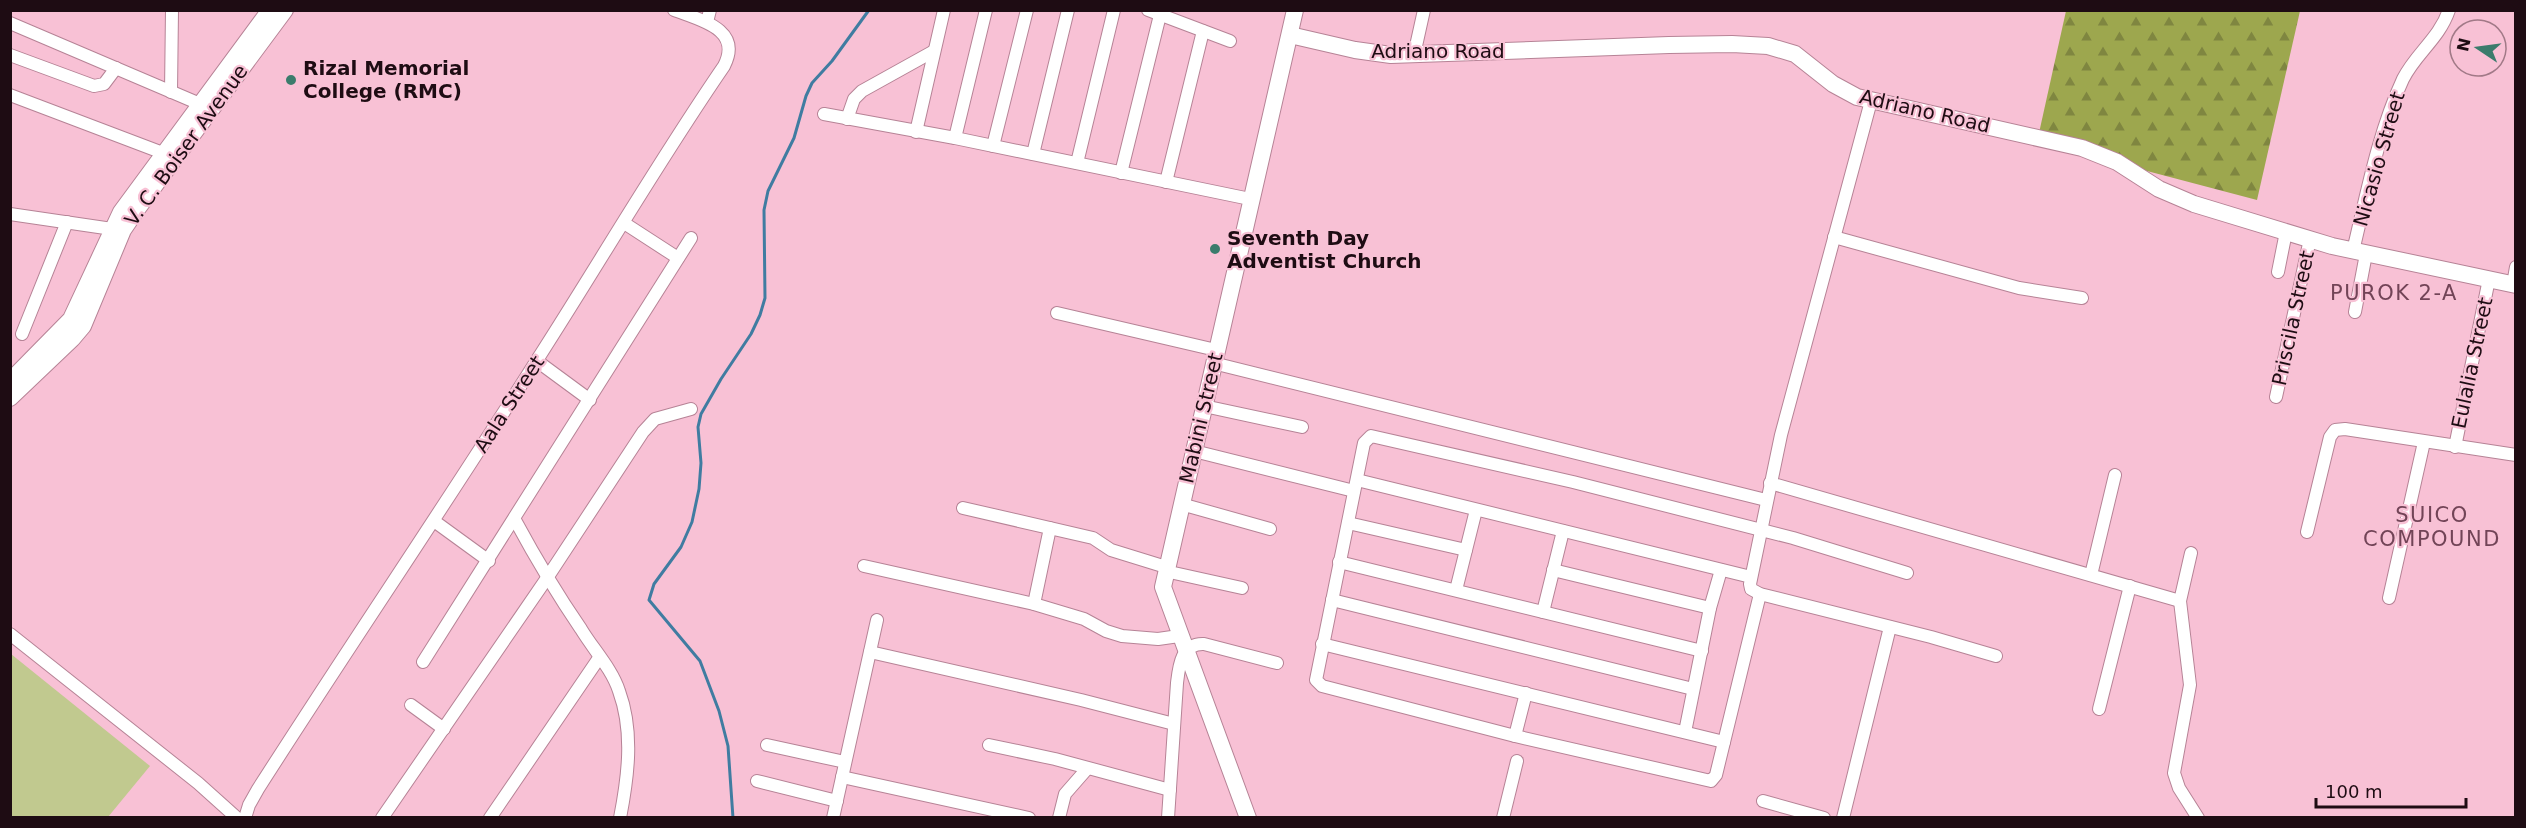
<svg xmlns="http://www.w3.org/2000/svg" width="2526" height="828" font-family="'DejaVu Sans',sans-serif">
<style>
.grass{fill:#c1c98f}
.forest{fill:url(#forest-firs)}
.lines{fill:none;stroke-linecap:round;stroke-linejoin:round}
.stream{stroke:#407ca1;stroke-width:3}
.street-casing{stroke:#b68396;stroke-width:14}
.secondary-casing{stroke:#b68396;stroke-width:18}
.street{stroke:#fff;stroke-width:12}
.secondary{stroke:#fff;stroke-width:16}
.poi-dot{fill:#3b7c6c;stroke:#f8c1d5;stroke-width:2}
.labels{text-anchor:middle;stroke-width:4.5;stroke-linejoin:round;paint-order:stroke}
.street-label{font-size:20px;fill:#1e0c13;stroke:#f8c1d5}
.poi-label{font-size:20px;font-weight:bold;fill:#1e0c13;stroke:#f8c1d5;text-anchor:start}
.neighbourhood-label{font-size:21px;letter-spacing:1.5px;fill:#724457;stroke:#f8c1d5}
</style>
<defs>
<pattern id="forest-firs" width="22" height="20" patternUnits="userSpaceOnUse" patternTransform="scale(1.5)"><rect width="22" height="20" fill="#9da74e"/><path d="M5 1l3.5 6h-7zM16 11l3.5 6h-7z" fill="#7f8640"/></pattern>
</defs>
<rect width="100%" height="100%" fill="#f8c1d5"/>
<!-- grass -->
<path class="grass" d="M11 654 150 766 108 817H11Z"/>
<!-- forest -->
<path class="forest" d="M2066 11H2300L2257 200 2037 142Z"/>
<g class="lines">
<!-- stream -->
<path class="stream" d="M733 818 728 746 719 711 700 661 649 600 654 584 681 547 692 522 699 489 701 463 698 427 701 414 721 379 751 334 760 315 765 298 764 210 768 191 794 138 806 96 812 83 832 61 869 10"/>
<!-- street casing -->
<g class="street-casing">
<g id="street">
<path d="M1148 10 1230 41"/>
<path d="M707 22 710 10"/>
<path d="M10 23 200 104 206 110"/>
<path d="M10 55 94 86 104 84 116 68"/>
<path d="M1414 55 1424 10"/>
<path d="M171 92 172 10"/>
<path d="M10 95 163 153"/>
<path d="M1871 101 1781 435 1750 584 1751 589 1760 594 1931 637 1996 656"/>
<path d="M824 114 955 138 1250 199"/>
<path d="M847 119 854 99 862 91 934 51"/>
<path d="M916 132 944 10"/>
<path d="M955 138 986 10"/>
<path d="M993 146 1027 10"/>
<path d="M1033 154 1068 10"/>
<path d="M1077 163 1114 10"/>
<path d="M1121 173 1160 15"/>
<path d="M1166 182 1203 31"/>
<path d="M10 214 119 230"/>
<path d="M624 223 678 258"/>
<path d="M1834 237 2019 288 2082 298"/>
<path d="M2353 251C2367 193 2378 133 2403 79 2416 53 2439 39 2449 10"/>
<path d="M2278 272 2286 232"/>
<path d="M2513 284 2516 267"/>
<path d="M2355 312 2366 254"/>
<path d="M1057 313 1216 350"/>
<path d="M22 334 67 222"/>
<path d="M537 361 590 400"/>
<path d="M1213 363 1766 500"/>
<path d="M2276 397 2310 239"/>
<path d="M1204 406 1302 427"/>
<path d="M2455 447 2489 279"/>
<path d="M1194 451 1354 491"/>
<path d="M1357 480 1751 577"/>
<path d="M1770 483 2180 601"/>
<path d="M1181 504 1270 529"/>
<path d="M963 508 1093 538 1111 550 1166 567"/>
<path d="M515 520C535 557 557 594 581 629 593 649 612 669 619 691 634 732 628 777 620 818"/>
<path d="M434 521 489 561"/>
<path d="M1348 523 1466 550"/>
<path d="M2307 532 2330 437 2335 430 2345 429 2516 455"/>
<path d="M2191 553 2180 601 2190 685 2174 773 2179 788 2198 818"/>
<path d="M1339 562 1702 651"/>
<path d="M864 566 1034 604 1084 619 1106 631 1122 636 1158 639 1179 636"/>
<path d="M1553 570 1710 608"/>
<path d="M1165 571 1242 588"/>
<path d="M2091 575 2115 475"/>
<path d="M1456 590 1476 510"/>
<path d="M1760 594 1716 775 1711 781 1515 736 1322 686 1316 680 1364 443 1371 436 1573 482 1793 538 1907 573"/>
<path d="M2389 598 2424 442"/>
<path d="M1332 600 1693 689"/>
<path d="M1034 604 1050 528"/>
<path d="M1543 612 1563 531"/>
<path d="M10 634 198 783 237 818"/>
<path d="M1322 644 1724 742"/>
<path d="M870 652 1081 700 1174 724"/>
<path d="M423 662 691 238"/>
<path d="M411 705 444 729"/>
<path d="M2099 709 2130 586"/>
<path d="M1685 732 1710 608 1721 570"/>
<path d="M1515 736 1526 693"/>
<path d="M767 745 845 762"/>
<path d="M989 745 1055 759 1170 790"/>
<path d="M842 777 1029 818"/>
<path d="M757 781 837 801"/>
<path d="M1763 801 1824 818"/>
<path d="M245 818 249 805 258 789C350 645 446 504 537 360 600 262 658 162 724 66 743 29 700 20 674 10"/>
<path d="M382 818 547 578 643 432 655 419 691 409"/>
<path d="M490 818 599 658"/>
<path d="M833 818 877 620"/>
<path d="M1059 818 1065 794 1086 770"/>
<path d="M1168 818 1177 683C1179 666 1181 643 1204 644L1277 663"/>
<path d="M1503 818 1517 761"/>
<path d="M1843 818 1890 627"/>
</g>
</g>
<!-- secondary casing -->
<g class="secondary-casing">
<g id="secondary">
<path d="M1290 35 1355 50 1391 55 1669 45 1732 44 1768 46 1795 54 1833 84 1857 97 2082 148 2117 162 2159 189 2194 204 2332 246 2516 285"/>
<path d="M10 381 71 319 121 212 270 10"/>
<path d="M10 398 72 339 83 326 123 230 138 208 285 10"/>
<path d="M1248 818 1163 587 1295 10"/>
</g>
</g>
<!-- street -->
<use href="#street" class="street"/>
<!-- secondary -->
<use href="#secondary" class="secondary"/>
</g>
<!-- markers -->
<g class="poi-dot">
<circle cx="291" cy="80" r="6"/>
<circle cx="1215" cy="249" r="6"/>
</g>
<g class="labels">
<!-- street labels -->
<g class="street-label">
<text x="1438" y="58">Adriano Road</text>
<text transform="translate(1925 111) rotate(13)" y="7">Adriano Road</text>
<text transform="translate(186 145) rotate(-54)" y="7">V. C. Boiser Avenue</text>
<text transform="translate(2379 159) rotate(-74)" y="7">Nicasio Street</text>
<text transform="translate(2293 318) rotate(-78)" y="7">Priscila Street</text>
<text transform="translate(2472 363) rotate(-78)" y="7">Eulalia Street</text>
<text transform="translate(509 404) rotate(-57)" y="7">Aala Street</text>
<text transform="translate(1201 418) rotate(-77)" y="7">Mabini Street</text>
</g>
<!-- poi labels -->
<g class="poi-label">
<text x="303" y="75">Rizal Memorial<tspan x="303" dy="23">College (RMC)</tspan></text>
<text x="1227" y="245">Seventh Day<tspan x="1227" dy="23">Adventist Church</tspan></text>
</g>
<!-- neighbourhood labels -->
<g class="neighbourhood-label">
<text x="2394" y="300">PUROK 2-A</text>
<text x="2432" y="522">SUICO<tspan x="2432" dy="24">COMPOUND</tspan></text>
</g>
</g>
<!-- border -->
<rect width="2526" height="828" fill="none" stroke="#1e0c13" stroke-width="24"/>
<!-- north arrow -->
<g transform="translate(2478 48) rotate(283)"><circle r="28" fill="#f8c1d5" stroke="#a17987" stroke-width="1.5"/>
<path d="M0-4.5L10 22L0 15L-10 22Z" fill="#3b7c6c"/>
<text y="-9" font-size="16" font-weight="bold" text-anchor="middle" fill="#1e0c13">N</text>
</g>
<!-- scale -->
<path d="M2316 798v9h150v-9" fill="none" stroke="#1e0c13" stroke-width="3"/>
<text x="2325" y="798" font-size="18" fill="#1e0c13" stroke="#f8c1d5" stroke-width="4.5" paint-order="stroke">100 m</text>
</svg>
